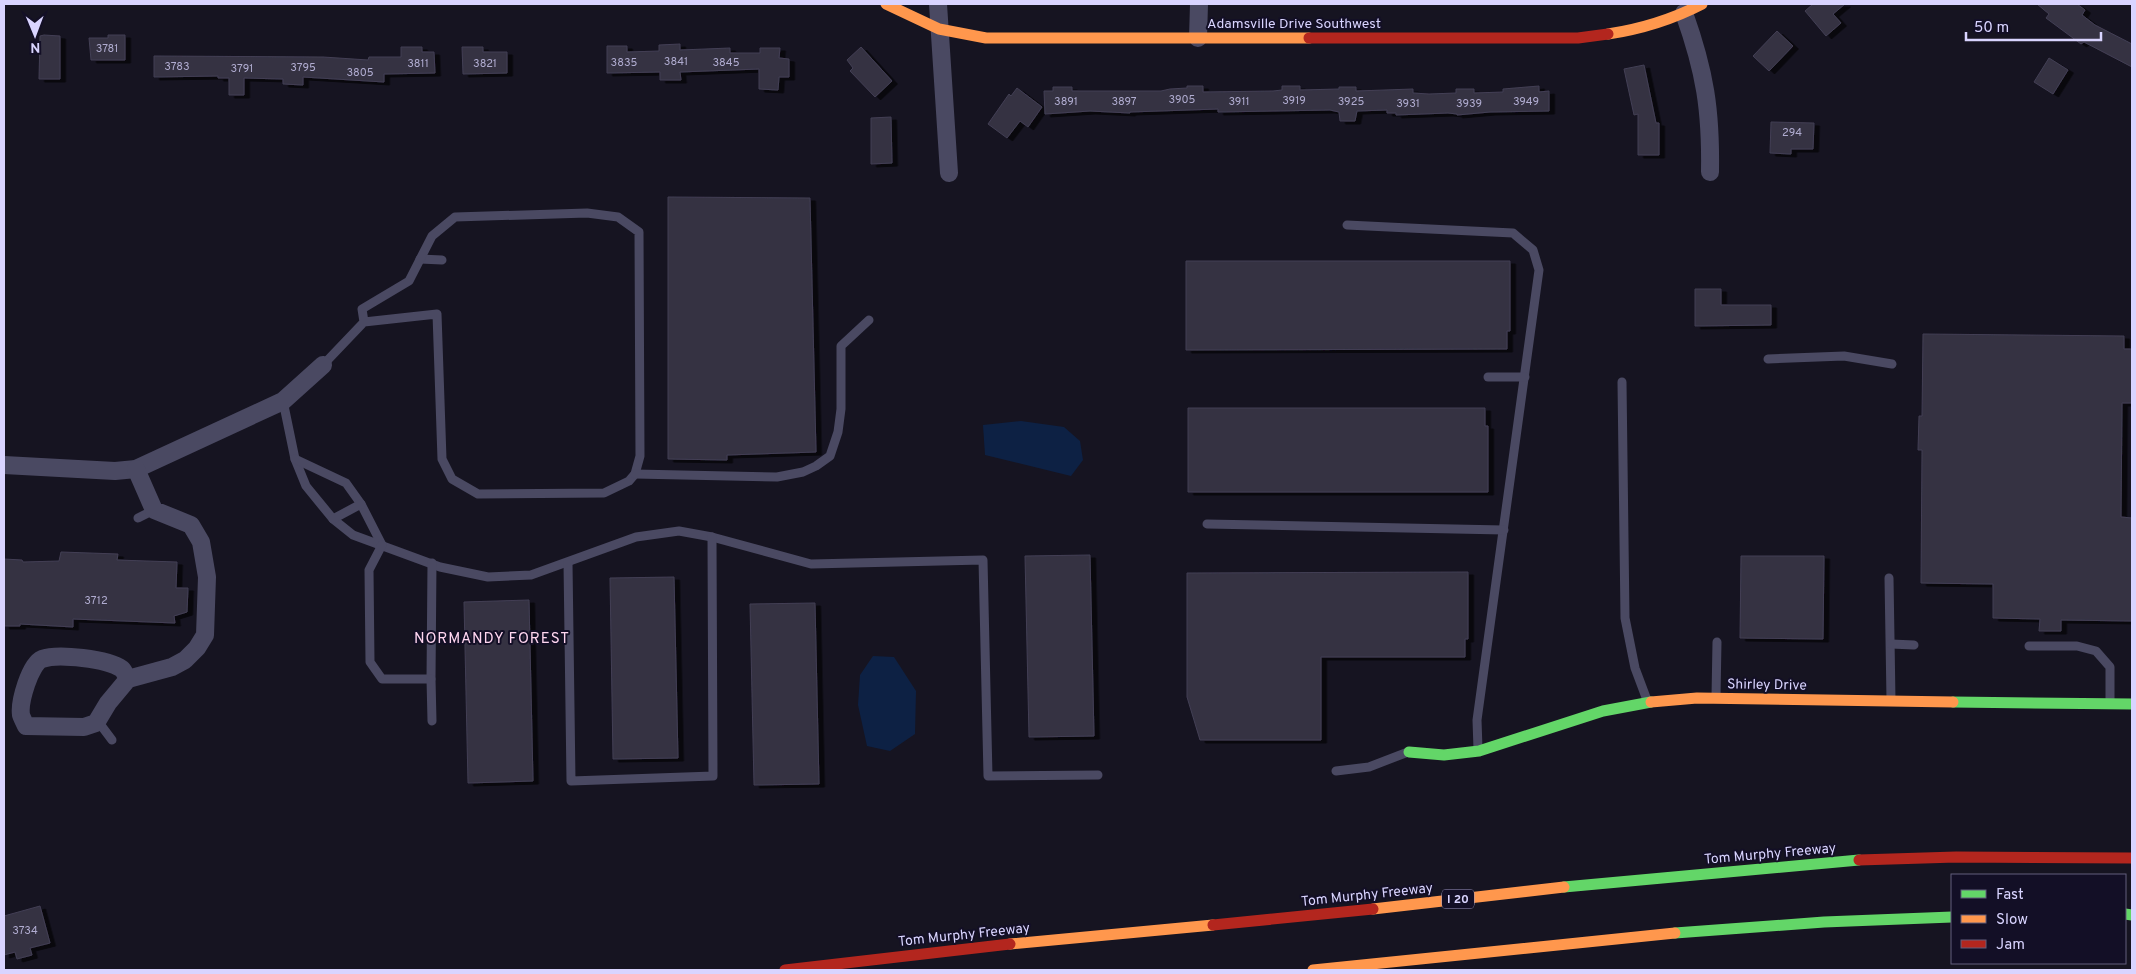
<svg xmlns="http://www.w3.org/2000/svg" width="2136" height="974" font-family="Overpass,sans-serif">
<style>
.water{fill:#0d2144}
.building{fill:#343243;stroke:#433f54;filter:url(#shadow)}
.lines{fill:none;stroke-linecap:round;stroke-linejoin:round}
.lane{stroke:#4a4962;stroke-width:9}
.street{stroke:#4a4962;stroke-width:18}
.fast{stroke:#63d668;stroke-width:11}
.slow{stroke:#ff974d;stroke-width:11}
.jam{stroke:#b3261e;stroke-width:11}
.labels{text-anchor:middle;stroke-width:4;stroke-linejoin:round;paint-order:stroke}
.number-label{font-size:11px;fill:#b0acd0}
.shield{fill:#130f26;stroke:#9e99be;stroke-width:1}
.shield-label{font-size:12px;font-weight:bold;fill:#d9d4ff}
.street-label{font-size:14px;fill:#d9d4ff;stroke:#130f26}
.neighbourhood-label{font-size:15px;letter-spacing:1px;fill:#ffd6f0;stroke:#130f26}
</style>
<defs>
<filter id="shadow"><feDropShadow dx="5.5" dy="3" stdDeviation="0" flood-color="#0009"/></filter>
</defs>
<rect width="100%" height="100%" fill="#161421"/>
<!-- water -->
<g class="water">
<path d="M1021 421 1064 427 1080 441 1083 460 1071 476 985 455 983 425Z"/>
<path d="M873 656 894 657 916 691 915 734 890 751 867 746 858 705 860 675Z"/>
</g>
<!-- building -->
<g class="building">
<path d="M1813 4H1845L1833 14 1841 23 1826 36 1805 11Z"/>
<path d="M2037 4H2077L2085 10 2082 15 2095 25 2132 44V67L2084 42 2081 44 2046 18 2049 14Z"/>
<path d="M1777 31 1793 46 1769 71 1753 56Z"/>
<path d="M44 35 60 36V79H39L40 36Z"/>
<path d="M108 35H125V60H91L89 38H108Z"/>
<path d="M680 44V50L730 48V53H760V48H780L779 58 789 59V77H779L778 90 759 89V69L680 72 681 80H660V72L607 73V46H627V52L659 51V45Z"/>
<path d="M401 47H422V52H434L435 73 384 74V82L303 77V85L283 84V79L244 78V95H229V78H218V76L154 77V56L323 57 368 60 369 57H401Z"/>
<path d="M462 47H483V52H507V73L463 74Z"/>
<path d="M861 47 892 81 875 97 850 71 853 68 847 60Z"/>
<path d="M2049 58 2068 70 2053 94 2034 82Z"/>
<path d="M1644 65 1656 123H1659V155H1638V114L1634 115 1624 69Z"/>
<path d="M1187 86H1203V92L1273 91 1282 90V86H1300V90L1339 89V87H1356V91L1413 89V93L1429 94 1456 93V89H1474V93L1503 92V89L1539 86V92L1549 91V111L1490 112 1457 115V114L1448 113 1396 115V113H1387V110L1357 111 1355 121H1340L1339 112 1330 110 1218 112V109L1130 112V113L1090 111 1045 114 1044 91H1053V87H1072V91H1161L1170 89 1187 88Z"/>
<path d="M1017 88 1042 107 1028 127 1020 121 1007 138 988 124 1009 94 1011 96Z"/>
<path d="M891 117 892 163 871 164V118Z"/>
<path d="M1771 122 1814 123 1813 149H1791V154L1770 153Z"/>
<path d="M668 197 810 198 816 452 727 455V460L668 459Z"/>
<path d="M1186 261H1510V331H1507V349L1186 350Z"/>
<path d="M1695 289H1721V305H1771V325L1695 326Z"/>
<path d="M1923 334 2124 336V349H2132V403H2122L2121 517 2132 518V621L2061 620V631H2039L2040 619 1993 618V584L1921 583 1922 450H1918L1919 416H1922Z"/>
<path d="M1188 408H1485V426H1488V492H1188Z"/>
<path d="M61 552 118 554 117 560 177 562 176 588H188L187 612 174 616 175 623 73 619V627L20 624V626H4V559L22 560 23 562 59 561Z"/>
<path d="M1090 555 1094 736 1029 737 1025 556Z"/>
<path d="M1741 556H1824L1823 639 1740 638Z"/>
<path d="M1468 572V639H1465V657H1321V740H1200L1187 697V573Z"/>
<path d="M674 577 678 758 613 759 610 578Z"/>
<path d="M529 600 533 781 468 783 464 602Z"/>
<path d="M815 603 819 784 754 785 750 604Z"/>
<path d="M40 906 50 943 30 948 32 955 17 959 15 952 4 955V916Z"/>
</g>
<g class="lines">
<!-- lane -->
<g class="lane">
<path d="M1347 225 1513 233 1533 250 1539 270 1477 720 1478 749"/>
<path d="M420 259 442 260"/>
<path d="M1768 359 1844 356 1892 364"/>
<path d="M323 365 364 322 437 314 442 459 452 479 478 494 604 493 629 481 635 474 640 456 639 232 618 217 587 213 455 217 432 236 409 281 362 309 364 322"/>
<path d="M1488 377H1525"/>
<path d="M1622 382 1625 618 1635 668 1647 700"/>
<path d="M283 401 295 459 306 486 333 519 353 535 440 567 488 577 531 575 636 537 679 531 712 537 811 564 983 560 988 776 1098 775"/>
<path d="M295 459 346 483 361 504 382 545"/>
<path d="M635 474 777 477 803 472 816 466 830 456 838 432 841 409V346L869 320"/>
<path d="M138 518 154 510"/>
<path d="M333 519 361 504"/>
<path d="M1207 524 1504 530"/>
<path d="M382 545 369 570 370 662 382 679H431L432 563"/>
<path d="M568 563 571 781 713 776 712 537"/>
<path d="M1889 578 1891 700"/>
<path d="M1891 644 1914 645"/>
<path d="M2029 646H2077L2096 651 2110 667V703"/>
<path d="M431 679 432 721"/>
<path d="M1716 696 1717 642"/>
<path d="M97 720 112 740"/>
<path d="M1336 771 1369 767 1408 752"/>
</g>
<!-- street -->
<g class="street">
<path d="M938 4 949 173"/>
<path d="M1684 13C1705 72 1711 110 1710 172"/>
<path d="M1198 38 1199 4"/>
<path d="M4 465 115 471 136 469 283 401 323 365"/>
<path d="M128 679C126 676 124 671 122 669 108 659 58 653 42 659 30 664 19 702 21 715 22 718 24 722 26 726L84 727 96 723 108 703 128 679 172 667 185 660 197 648 205 635 207 577 201 542 191 525 154 510 136 469"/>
</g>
<!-- fast -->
<g class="fast">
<path d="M1953 702 2132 704"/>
<path d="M1409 752 1444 755 1479 751 1603 711 1651 702"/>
<path d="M1564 887 1859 860"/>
<path d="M2125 914 2132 915"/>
<path d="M1675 933 1824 922 1952 917"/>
</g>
<!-- slow -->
<g class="slow">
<path d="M886 4 939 29 986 38H1309"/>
<path d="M1608 34C1641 29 1673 19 1702 4"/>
<path d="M1651 702 1697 698 1953 702"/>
<path d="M1373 909 1564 887"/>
<path d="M1010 944 1213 925"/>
<path d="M1313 970 1675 933"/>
</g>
<!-- jam -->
<g class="jam">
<path d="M1309 38H1578L1608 34"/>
<path d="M1859 860 1956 857 2132 858"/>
<path d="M1213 925 1373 909"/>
<path d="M785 970 1010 944"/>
</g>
</g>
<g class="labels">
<!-- number labels -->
<g class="number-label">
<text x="107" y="52">3781</text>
<text x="676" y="65">3841</text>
<text x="624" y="66">3835</text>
<text x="726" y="66">3845</text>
<text x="418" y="67">3811</text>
<text x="485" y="67">3821</text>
<text x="177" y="70">3783</text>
<text x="303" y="71">3795</text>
<text x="242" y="72">3791</text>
<text x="360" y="76">3805</text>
<text x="1182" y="103">3905</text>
<text x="1294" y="104">3919</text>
<text x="1066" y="105">3891</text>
<text x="1124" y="105">3897</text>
<text x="1239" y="105">3911</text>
<text x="1351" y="105">3925</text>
<text x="1526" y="105">3949</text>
<text x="1408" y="107">3931</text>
<text x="1469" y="107">3939</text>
<text x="1792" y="136">294</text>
<text x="96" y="604">3712</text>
<text x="25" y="934">3734</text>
</g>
<!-- shield labels -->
<rect class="shield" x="1442" y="889.5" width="32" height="19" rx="4"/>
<g class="shield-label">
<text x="1458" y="903">I 20</text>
</g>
<!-- street labels -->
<g class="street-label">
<text x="1294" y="28">Adamsville Drive Southwest</text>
<text transform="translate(1767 684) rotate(1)" y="5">Shirley Drive</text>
<text transform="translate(1770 853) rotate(-5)" y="5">Tom Murphy Freeway</text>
<text transform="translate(1367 894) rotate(-6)" y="5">Tom Murphy Freeway</text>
<text transform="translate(964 934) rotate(-6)" y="5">Tom Murphy Freeway</text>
</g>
<!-- neighbourhood labels -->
<g class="neighbourhood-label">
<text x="492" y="643">NORMANDY FOREST</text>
</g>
</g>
<!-- border -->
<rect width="2136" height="974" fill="none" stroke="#d9d4ff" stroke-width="10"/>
<!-- legend -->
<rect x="1951" y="874" width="175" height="90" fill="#130f26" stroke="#625e7d"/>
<rect x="1961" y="890" width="25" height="8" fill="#63d668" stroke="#625e7d"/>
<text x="1996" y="899" font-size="15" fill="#d9d4ff">Fast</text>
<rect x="1961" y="915" width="25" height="8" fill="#ff974d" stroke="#625e7d"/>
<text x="1996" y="924" font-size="15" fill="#d9d4ff">Slow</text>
<rect x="1961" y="940" width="25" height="8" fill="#b3261e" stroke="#625e7d"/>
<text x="1996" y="949" font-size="15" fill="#d9d4ff">Jam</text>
<!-- north arrow -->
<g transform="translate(35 35) rotate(179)" stroke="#130f26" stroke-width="4" paint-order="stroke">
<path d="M0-4L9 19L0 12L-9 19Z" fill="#d9d4ff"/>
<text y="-8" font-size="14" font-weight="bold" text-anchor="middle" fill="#d9d4ff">N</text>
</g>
<!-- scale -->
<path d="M1966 32v8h135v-8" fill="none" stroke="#d9d4ff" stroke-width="2.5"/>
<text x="1974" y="32" font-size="15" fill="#d9d4ff" stroke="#130f26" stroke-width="4" paint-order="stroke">50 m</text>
</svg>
